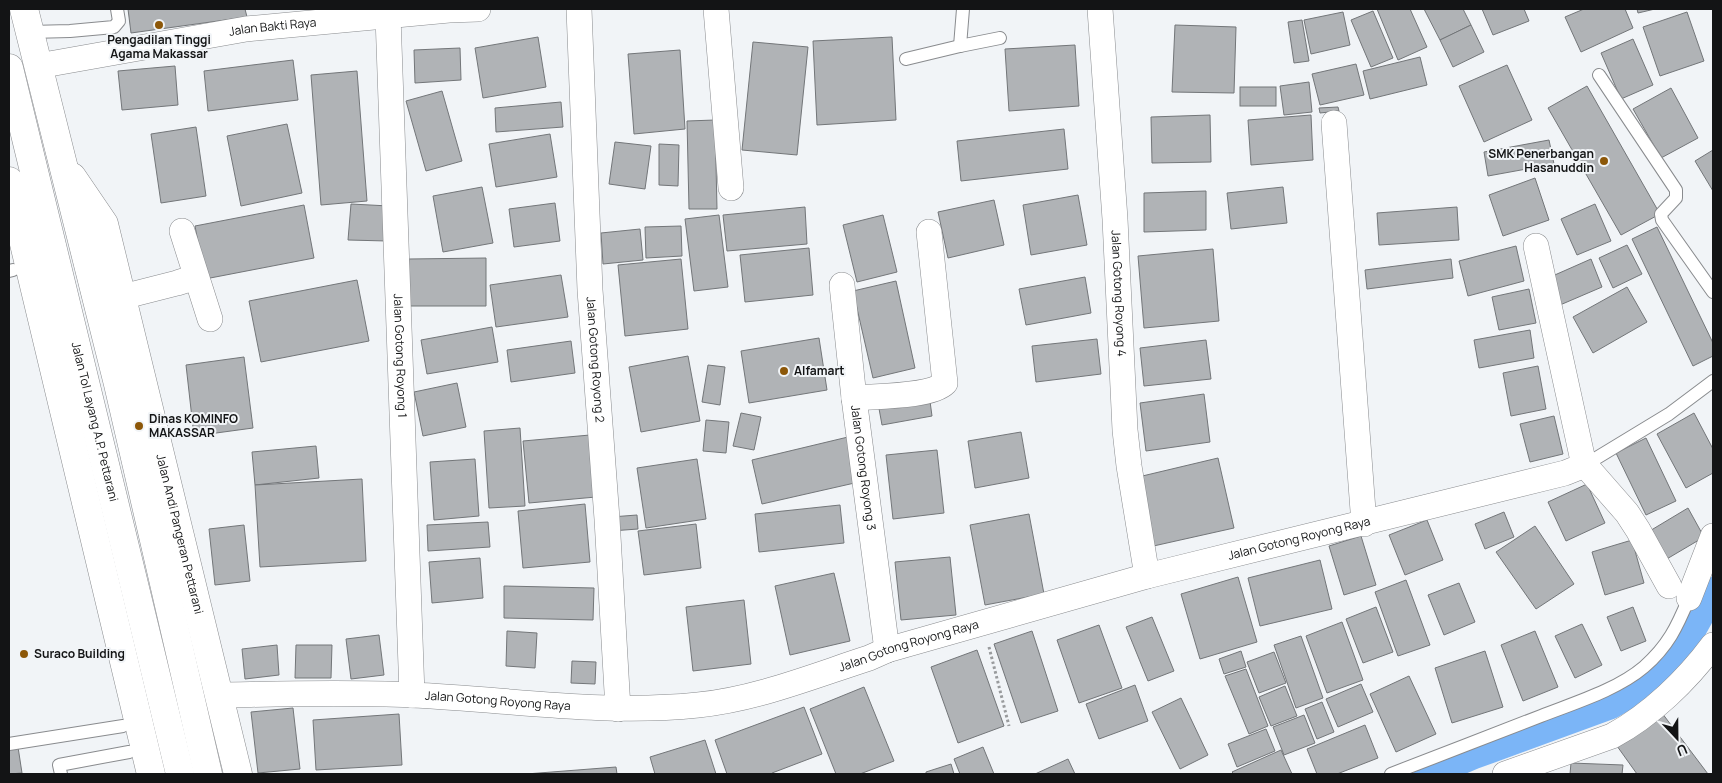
<svg xmlns="http://www.w3.org/2000/svg" width="1722" height="783" font-family="Manrope,sans-serif">
<style>
.lines{fill:none;stroke-linecap:round;stroke-linejoin:round}
.canal{stroke:#7bb5f7;stroke-width:29}
.building{fill:#b0b3b6;stroke:#737679}
.lane-casing{stroke:#898b8e;stroke-width:14}
.street-casing{stroke:#898b8e;stroke-width:26}
.highway-casing{stroke:#898b8e;stroke-width:29}
.path{stroke:#999b9d;stroke-width:3;stroke-dasharray:2.5 2.5;stroke-linecap:butt}
.lane{stroke:#fff;stroke-width:12}
.street{stroke:#fff;stroke-width:25}
.highway{stroke:#fff;stroke-width:28}
.poi-dot{fill:#8c5708;stroke:#f1f4f7;stroke-width:2}
.labels{text-anchor:middle;stroke-width:4;stroke-linejoin:round;paint-order:stroke}
.street-label{font-size:12px;fill:#131415;stroke:#f1f4f7}
.poi-label{font-size:12px;font-weight:bold;fill:#131415;stroke:#f1f4f7;text-anchor:start}
</style>
<rect width="100%" height="100%" fill="#f1f4f7"/>
<g class="lines">
<!-- canal -->
<path class="canal" d="M1428 774 1473 755 1610 705 1662 675 1686 640 1713 591"/>
</g>
<!-- building -->
<g class="building">
<path d="M128 9H245L247 17 131 33Z"/>
<path d="M1377 9H1410L1427 47 1398 60Z"/>
<path d="M1424 9H1463L1471 25 1440 40Z"/>
<path d="M1482 9H1524L1529 21 1493 35Z"/>
<path d="M1584 9H1625L1633 28 1581 52 1565 17Z"/>
<path d="M1637 9H1655L1638 13Z"/>
<path d="M1373 11 1393 58 1371 67 1351 20Z"/>
<path d="M1343 12 1350 45 1311 54 1304 20Z"/>
<path d="M1687 12 1704 61 1660 76 1643 27Z"/>
<path d="M1302 20 1309 61 1294 63 1288 22Z"/>
<path d="M1175 25 1236 27 1234 93 1172 92Z"/>
<path d="M1471 25 1484 52 1453 67 1440 40Z"/>
<path d="M538 37 546 87 483 98 475 48Z"/>
<path d="M892 37 896 120 817 125 813 41Z"/>
<path d="M1633 39 1653 85 1621 99 1601 53Z"/>
<path d="M753 42 808 47 797 155 742 150Z"/>
<path d="M1075 45 1079 106 1009 111 1005 49Z"/>
<path d="M460 48 461 80 415 83 414 50Z"/>
<path d="M680 50 685 129 634 134 628 54Z"/>
<path d="M1420 57 1427 85 1370 99 1363 71Z"/>
<path d="M293 60 298 100 208 111 204 71Z"/>
<path d="M1356 64 1364 95 1320 105 1312 74Z"/>
<path d="M1507 65 1532 120 1484 142 1459 86Z"/>
<path d="M175 66 178 105 122 110 118 71Z"/>
<path d="M357 71 367 201 321 205 311 75Z"/>
<path d="M1309 82 1312 112 1284 115 1280 86Z"/>
<path d="M1587 86 1660 214 1621 235 1548 108Z"/>
<rect x="1240" y="87" width="36" height="19"/>
<path d="M1671 88 1698 138 1661 158 1633 109Z"/>
<path d="M442 91 462 161 426 171 406 101Z"/>
<path d="M561 102 563 127 496 132 495 108Z"/>
<path d="M1338 107 1339 111 1320 113 1319 108Z"/>
<path d="M1210 115 1211 162 1152 163 1151 117Z"/>
<path d="M1311 115 1313 160 1251 165 1248 120Z"/>
<path d="M715 120 717 209H689L687 121Z"/>
<path d="M287 124 302 193 241 206 227 136Z"/>
<path d="M196 127 206 196 161 203 151 134Z"/>
<path d="M1064 129 1068 169 961 181 957 141Z"/>
<path d="M550 134 557 177 496 187 489 144Z"/>
<path d="M1549 140 1554 164 1488 176 1484 152Z"/>
<path d="M615 142 651 146 645 189 609 184Z"/>
<path d="M659 144 679 145 678 186 659 185Z"/>
<path d="M1713 150V191L1695 161Z"/>
<path d="M1535 178 1549 220 1503 236 1489 195Z"/>
<path d="M482 187 493 243 443 252 433 196Z"/>
<path d="M1283 187 1287 223 1231 229 1227 193Z"/>
<path d="M1206 191V230L1144 232V193Z"/>
<path d="M1078 195 1087 245 1031 255 1023 205Z"/>
<path d="M994 200 1004 245 948 258 938 212Z"/>
<path d="M555 203 560 241 514 247 509 209Z"/>
<path d="M351 204 389 206 387 241 348 240Z"/>
<path d="M1595 204 1611 241 1577 255 1561 219Z"/>
<path d="M304 205 314 258 205 279 195 226Z"/>
<path d="M805 207 807 244 727 251 723 215Z"/>
<path d="M1457 207 1459 240 1379 245 1377 213Z"/>
<path d="M719 215 728 287 694 291 685 219Z"/>
<path d="M883 215 897 272 857 282 843 225Z"/>
<path d="M681 226 682 256 646 258 645 227Z"/>
<path d="M1657 227 1713 343V356L1693 366 1632 239Z"/>
<path d="M640 229 643 260 603 264 601 233Z"/>
<path d="M1627 245 1642 274 1613 288 1599 258Z"/>
<path d="M1516 246 1524 281 1468 296 1459 261Z"/>
<path d="M809 248 813 295 745 302 740 255Z"/>
<path d="M1213 249 1219 321 1144 328 1138 256Z"/>
<path d="M486 258V306H409V259Z"/>
<path d="M681 259 688 329 625 336 618 265Z"/>
<path d="M1451 259 1453 278 1367 289 1365 270Z"/>
<path d="M1591 259 1602 287 1560 305 1548 278Z"/>
<path d="M561 275 568 317 496 327 490 285Z"/>
<path d="M1085 277 1091 313 1026 325 1019 289Z"/>
<path d="M357 280 369 341 261 362 249 301Z"/>
<path d="M896 281 915 368 873 378 853 291Z"/>
<path d="M1627 287 1647 322 1593 353 1573 317Z"/>
<path d="M1529 289 1536 323 1499 330 1492 297Z"/>
<path d="M492 327 498 362 427 374 421 340Z"/>
<path d="M1530 330 1534 358 1479 368 1474 340Z"/>
<path d="M819 338 827 390 749 403 741 351Z"/>
<path d="M1097 339 1101 374 1036 382 1032 346Z"/>
<path d="M1206 340 1211 379 1144 386 1140 348Z"/>
<path d="M571 341 575 373 511 382 507 350Z"/>
<path d="M688 356 700 421 641 432 629 367Z"/>
<path d="M244 357 253 428 194 436 186 365Z"/>
<path d="M708 365 725 367 720 405 702 402Z"/>
<path d="M1538 366 1546 409 1511 416 1503 373Z"/>
<path d="M457 383 466 427 423 436 414 392Z"/>
<path d="M929 394 932 416 882 425 878 403Z"/>
<path d="M1204 394 1210 442 1146 451 1140 403Z"/>
<path d="M741 413 761 417 754 450 733 446Z"/>
<path d="M1694 413 1713 449V473L1686 488 1657 434Z"/>
<path d="M1554 416 1563 454 1530 462 1520 424Z"/>
<path d="M706 420 729 422 726 453 703 451Z"/>
<path d="M520 428 525 506 489 508 484 431Z"/>
<path d="M1021 432 1029 478 975 488 968 441Z"/>
<path d="M590 435 596 497 529 503 523 441Z"/>
<path d="M848 437 859 482 762 504 752 460Z"/>
<path d="M1646 438 1676 501 1646 515 1616 453Z"/>
<path d="M316 446 319 478 255 485 252 452Z"/>
<path d="M937 450 944 513 893 519 886 455Z"/>
<path d="M1218 458 1234 528 1149 547 1134 478Z"/>
<path d="M475 459 479 516 434 520 430 462Z"/>
<path d="M697 459 706 519 646 528 637 468Z"/>
<path d="M362 479 366 561 260 567 255 485Z"/>
<path d="M1587 484 1605 523 1566 541 1548 502Z"/>
<path d="M585 504 590 562 523 568 518 511Z"/>
<path d="M840 505 844 543 759 552 755 514Z"/>
<path d="M1688 508 1704 537 1660 563 1643 535Z"/>
<path d="M1504 512 1514 537 1485 549 1475 524Z"/>
<path d="M1029 514 1044 594 985 605 970 525Z"/>
<path d="M637 515 638 529 611 531V517Z"/>
<path d="M1427 520 1443 560 1405 575 1389 535Z"/>
<path d="M488 522 490 547 428 551 427 525Z"/>
<path d="M696 524 701 568 644 575 638 531Z"/>
<path d="M244 525 250 581 215 585 209 529Z"/>
<path d="M1535 526 1574 584 1536 609 1496 552Z"/>
<path d="M1361 536 1376 585 1344 595 1329 546Z"/>
<path d="M1632 540 1644 583 1605 595 1592 552Z"/>
<path d="M950 557 956 615 901 620 895 562Z"/>
<path d="M480 558 483 598 432 603 429 562Z"/>
<path d="M1320 560 1332 609 1260 626 1248 578Z"/>
<path d="M834 573 850 641 790 655 775 586Z"/>
<path d="M1238 577 1257 642 1200 659 1181 594Z"/>
<path d="M1406 580 1430 645 1398 656 1375 592Z"/>
<path d="M1459 583 1475 622 1444 635 1428 595Z"/>
<path d="M504 586 594 588 593 620 504 618Z"/>
<path d="M744 600 751 664 693 671 686 607Z"/>
<path d="M1376 607 1393 652 1363 663 1346 619Z"/>
<path d="M1633 607 1646 641 1621 651 1607 617Z"/>
<path d="M1152 617 1174 671 1148 681 1126 627Z"/>
<path d="M1342 622 1363 680 1327 693 1306 636Z"/>
<path d="M1582 624 1602 665 1575 678 1555 636Z"/>
<path d="M1099 625 1122 688 1079 703 1057 640Z"/>
<path d="M507 631 537 633 535 668 506 666Z"/>
<path d="M1032 631 1058 711 1021 723 994 644Z"/>
<path d="M1535 631 1558 687 1523 701 1501 645Z"/>
<path d="M379 635 384 675 351 679 346 639Z"/>
<path d="M1301 636 1323 698 1296 708 1274 645Z"/>
<path d="M277 645 279 675 245 679 242 649Z"/>
<path d="M296 645H332L331 678H295Z"/>
<path d="M977 650 1004 726 958 743 931 667Z"/>
<path d="M1241 651 1246 667 1224 674 1219 659Z"/>
<path d="M1485 651 1503 707 1452 723 1435 668Z"/>
<path d="M1274 652 1286 683 1259 693 1247 662Z"/>
<path d="M572 661 596 662 595 684 571 683Z"/>
<path d="M1246 669 1268 726 1249 734 1225 676Z"/>
<path d="M1409 676 1436 734 1396 752 1370 694Z"/>
<path d="M1361 684 1373 712 1338 727 1326 699Z"/>
<path d="M1135 685 1148 721 1099 739 1086 704Z"/>
<path d="M1285 686 1297 716 1271 726 1259 697Z"/>
<path d="M864 687 894 761 860 774H836L810 709Z"/>
<path d="M1181 698 1208 755 1180 769 1152 712Z"/>
<path d="M1322 702 1334 732 1317 739 1305 709Z"/>
<path d="M804 707 822 754 772 773 773 774H727L715 740Z"/>
<path d="M293 708 300 769 258 773 251 712Z"/>
<path d="M1662 713 1708 774H1637L1617 746Z"/>
<path d="M399 714 402 765 316 770 313 720Z"/>
<path d="M1304 715 1315 743 1284 755 1273 727Z"/>
<path d="M1365 725 1378 758 1337 774H1317L1307 749Z"/>
<path d="M1266 729 1275 751 1237 767 1228 744Z"/>
<path d="M705 740 716 774H655L650 757Z"/>
<path d="M18 747 22 773 9 774V748Z"/>
<path d="M983 747 994 774H960L954 759Z"/>
<path d="M1281 750 1292 774H1234L1232 772Z"/>
<path d="M1068 759 1075 774H1035Z"/>
<path d="M1571 763 1623 765 1622 774H1570Z"/>
<path d="M951 764 954 774H926V772Z"/>
<path d="M616 767 617 774H526Z"/>
</g>
<g class="lines">
<!-- lane casing -->
<g class="lane-casing">
<g id="lane">
<path d="M963 9 960 46 1000 38"/>
<path d="M30 32 70 31 114 27 119 21 117 9"/>
<path d="M906 59 960 46"/>
<path d="M1599 75 1676 190V198L1661 214 1662 220 1713 292"/>
<path d="M9 271 13 270"/>
<path d="M1585 465 1669 414 1713 381"/>
<path d="M9 744 123 726"/>
<path d="M61 774 59 765 129 752"/>
<path d="M1391 774C1441 755 1491 735 1541 716 1574 703 1617 690 1644 667 1668 646 1677 627 1689 598"/>
</g>
</g>
<!-- street casing -->
<g class="street-casing">
<g id="street">
<path id="s1" d="M579 9 590 290 607 519 618 709"/>
<path d="M716 9 731 188"/>
<path id="s2" d="M1100 9 1115 219 1125 430 1129 466 1147 576"/>
<path id="s3" d="M388 16 412 695"/>
<path id="s4" d="M38 66 246 29 449 10 478 9"/>
<path d="M1334 123 1364 524"/>
<path d="M182 231 210 319"/>
<path d="M1536 246 1582 456 1585 465 1627 513 1638 530 1669 586"/>
<path id="s5" d="M842 285 854 398 887 650"/>
<path d="M122 297 177 283 196 277"/>
<path d="M854 398C876 396 931 397 945 383L929 232"/>
<path d="M1689 598 1713 536"/>
<path id="s6" d="M218 695C283 694 347 692 411 695 507 699 602 715 698 705 757 699 813 676 869 658L887 650 1147 576 1565 473 1585 465"/>
<path d="M1505 774 1612 736C1651 715 1687 680 1713 645"/>
</g>
</g>
<!-- highway casing -->
<g class="highway-casing">
<g id="highway">
<path d="M24 9 118 384 208 774"/>
<path id="s7" d="M9 68 180 774"/>
<path id="s8" d="M72 177 104 224 238 774"/>
<path d="M9 181 151 774"/>
</g>
</g>
<!-- path -->
<path class="path" d="M989 647 1009 726"/>
<!-- lane -->
<use href="#lane" class="lane"/>
<!-- street -->
<use href="#street" class="street"/>
<!-- highway -->
<use href="#highway" class="highway"/>
</g>
<!-- markers -->
<g class="poi-dot">
<circle cx="159" cy="25" r="5"/>
<circle cx="1604" cy="161" r="5"/>
<circle cx="784" cy="371" r="5"/>
<circle cx="139" cy="426" r="5"/>
<circle cx="24" cy="654" r="5"/>
</g>
<g class="labels">
<!-- street labels -->
<g class="street-label">
<text dy="4" stroke="none"><textPath href="#s4" startOffset="238">Jalan Bakti Raya</textPath></text>
<text dy="4" stroke="none"><textPath href="#s2" startOffset="285">Jalan Gotong Royong 4</textPath></text>
<text dy="4" stroke="none"><textPath href="#s3" startOffset="340">Jalan Gotong Royong 1</textPath></text>
<text dy="4" stroke="none"><textPath href="#s1" startOffset="351">Jalan Gotong Royong 2</textPath></text>
<text dy="4" stroke="none"><textPath href="#s7" startOffset="364">Jalan Tol Layang A.P. Pettarani</textPath></text>
<text dy="4" stroke="none"><textPath href="#s5" startOffset="184">Jalan Gotong Royong 3</textPath></text>
<text dy="4" stroke="none"><textPath href="#s8" startOffset="376">Jalan Andi Pangeran Pettarani</textPath></text>
<text dy="4" stroke="none"><textPath href="#s6" startOffset="1105">Jalan Gotong Royong Raya</textPath></text>
<text dy="4" stroke="none"><textPath href="#s6" startOffset="700">Jalan Gotong Royong Raya</textPath></text>
<text dy="4" stroke="none"><textPath href="#s6" startOffset="280">Jalan Gotong Royong Raya</textPath></text>
</g>
<!-- poi labels -->
<g class="poi-label">
<text x="159" y="44" text-anchor="middle">Pengadilan Tinggi<tspan x="159" dy="14">Agama Makassar</tspan></text>
<text x="1594" y="158" text-anchor="end">SMK Penerbangan<tspan x="1594" dy="14">Hasanuddin</tspan></text>
<text x="794" y="375">Alfamart</text>
<text x="149" y="423">Dinas KOMINFO<tspan x="149" dy="14">MAKASSAR</tspan></text>
<text x="34" y="658">Suraco Building</text>
</g>
</g>
<!-- border -->
<rect width="1722" height="783" fill="none" stroke="#131415" stroke-width="20"/>
<!-- north arrow -->
<g transform="translate(1677 738) rotate(158)" stroke="#f1f4f7" stroke-width="4" paint-order="stroke">
<path d="M0-4L9 19L0 12L-9 19Z" fill="#131415"/>
<text y="-8" font-size="14" font-weight="bold" text-anchor="middle" fill="#131415">U</text>
</g>
</svg>
